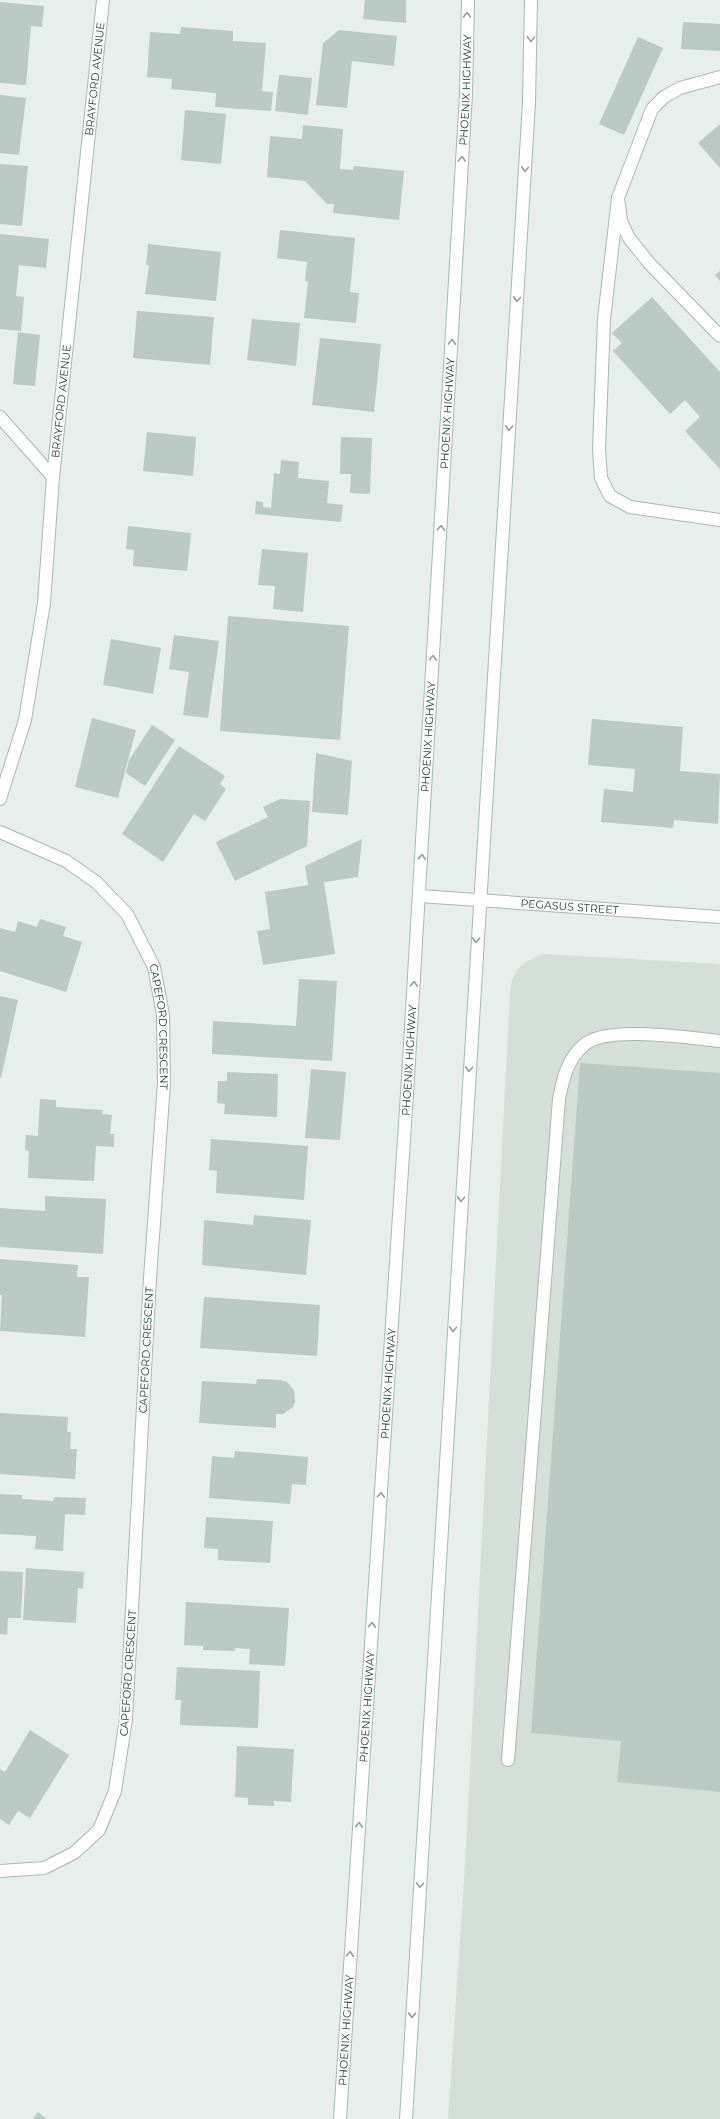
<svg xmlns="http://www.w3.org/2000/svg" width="720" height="2119" font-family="Montserrat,sans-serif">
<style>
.built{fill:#d4dfda}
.building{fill:#bbcac4}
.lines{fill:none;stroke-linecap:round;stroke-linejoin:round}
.lane-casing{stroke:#a8b8b2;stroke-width:14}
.street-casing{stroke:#a8b8b2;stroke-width:14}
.secondary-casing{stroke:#a4bbb3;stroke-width:14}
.lane{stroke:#fff;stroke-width:12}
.street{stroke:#fff;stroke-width:12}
.secondary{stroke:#fff;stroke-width:12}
.oneway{stroke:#92a09c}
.labels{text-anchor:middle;stroke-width:4;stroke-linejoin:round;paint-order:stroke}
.street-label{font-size:11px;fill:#24423a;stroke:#f7fbf9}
</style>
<rect width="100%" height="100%" fill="#e6efeb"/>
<!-- built -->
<path class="built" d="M543 954 720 964V2119H448L465 1865 510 992 512 980 517 970 525 962Z"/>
<!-- building -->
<g class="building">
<path d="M365 0H406V23L363 19Z"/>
<path d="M0 2 44 6 42 27 31 26 26 85 0 83Z"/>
<path d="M683 22 720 24V51L681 49Z"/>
<path d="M181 27 233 31V41L266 43 262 91 273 92 271 111 215 107 216 93 171 89 172 79 147 77 150 32 180 34Z"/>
<path d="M339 30 397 36 394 66 352 61 347 108 316 105 323 43Z"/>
<path d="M638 37 663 48 624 135 599 124Z"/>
<path d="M279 75 312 78 308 115 275 111Z"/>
<path d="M0 95 26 98 19 155 0 153Z"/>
<path d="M185 110 226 114 221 164 181 160Z"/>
<path d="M720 124V168L698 143Z"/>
<path d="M303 125 343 129 340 169 353 170 354 166 404 171 399 220 333 213 334 204H327L305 181 267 177 270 136 302 139Z"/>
<path d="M0 164 28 166 22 226 0 224Z"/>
<path d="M280 230 355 238 350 292 359 293 356 323 304 318 308 282 305 281 307 262 277 258Z"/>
<path d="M0 234 49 239 46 268 19 265 16 296 24 297 21 331 0 329Z"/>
<path d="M148 244 221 252 216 301 145 294 149 265H146Z"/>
<path d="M720 271V281L715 275Z"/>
<path d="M652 297 720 372V469L685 431 700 417 685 400 670 414 613 351 622 343 612 333Z"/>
<path d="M137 311 214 317 210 365 133 358Z"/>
<path d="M252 319 300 323 296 366 247 360Z"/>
<path d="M18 332 40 335 35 386 13 384Z"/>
<path d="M320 338 381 344 374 412 312 405Z"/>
<path d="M147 432 196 437 193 476 143 471Z"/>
<path d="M341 437 372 438 370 494 350 493 351 474H340Z"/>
<path d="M281 460 299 462 298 478 329 481 327 503 343 505 341 522 255 514 256 501 263 502V507L271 508 274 473 280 474Z"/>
<path d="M128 526 191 533 187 571 133 566 134 550 126 549Z"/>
<path d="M262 549 308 553 303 612 273 609 275 586 258 585Z"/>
<path d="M228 616 349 626 340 740 220 731Z"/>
<path d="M174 635 219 641 208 718 183 715 189 672 169 669Z"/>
<path d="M111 639 161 648 153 694 103 685Z"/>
<path d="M92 718 136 730 118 798 75 787Z"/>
<path d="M592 719 683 727 680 771 720 774 718 824 674 820 673 828 601 822 604 789 633 792 635 769 588 765Z"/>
<path d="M152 725 175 740 145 786 126 773 129 760Z"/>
<path d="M179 746 225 776 220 784 226 789 205 821 194 814 163 862 122 834Z"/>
<path d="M316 753 352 761 348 815 312 812Z"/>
<path d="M280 799 310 801 307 846 235 881 216 842 268 817 263 807Z"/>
<path d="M362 839 358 877 324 882 335 954 263 965 257 931 270 929 265 892 308 885 305 866Z"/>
<path d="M40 919 66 927 63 936 82 942 66 992 0 971V928L15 932 18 921 37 927Z"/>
<path d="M299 979 337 981 332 1061 212 1054 213 1021 296 1026Z"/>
<path d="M0 996 18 1000 1 1078H0Z"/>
<path d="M580 1063 720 1073V1792L617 1782 621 1741 531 1733Z"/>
<path d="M311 1069 346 1072 340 1140 305 1138Z"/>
<path d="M227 1072 278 1074 277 1117 224 1114 225 1104 217 1103 218 1081H227Z"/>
<path d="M40 1099 56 1100V1107L103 1110 102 1114 112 1115 110 1134H114V1147L96 1146 94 1181 28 1178 29 1151 25 1150 26 1135 38 1136Z"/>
<path d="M211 1139 308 1146 304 1200 216 1193 217 1171 209 1170Z"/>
<path d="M45 1196 106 1199 103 1254 0 1247V1208L45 1211Z"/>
<path d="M254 1215 311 1220 306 1275 202 1265 204 1220 253 1225Z"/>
<path d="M0 1259 78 1265 77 1277H89L85 1337 0 1331 2 1295H0Z"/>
<path d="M204 1297 320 1305 317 1356 200 1348Z"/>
<path d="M257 1379 281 1380 287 1382 294 1390 295 1402 293 1407 283 1414H276V1428L199 1423 202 1381 256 1384Z"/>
<path d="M0 1413 68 1417 67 1432H71L70 1449H77L75 1479 0 1474Z"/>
<path d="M235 1451 308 1457 306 1485 292 1484 290 1504 209 1498 212 1456 234 1458Z"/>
<path d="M0 1494 22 1495V1499L53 1501 54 1497 86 1498 85 1515 65 1514 63 1551 35 1549 36 1536 0 1534Z"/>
<path d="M206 1517 273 1521 270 1563 218 1560V1549L204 1548Z"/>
<path d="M26 1568 84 1572 83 1589 78 1588 76 1623 23 1620Z"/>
<path d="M0 1571 23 1572 21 1618H8L7 1635 0 1634Z"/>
<path d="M186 1602 289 1608 285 1666 249 1664 250 1649 235 1648V1651L203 1650V1646L184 1645Z"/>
<path d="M177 1667 260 1671 258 1728 180 1725 181 1700H175Z"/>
<path d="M30 1730 69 1755 30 1818 18 1811 9 1825 0 1819V1769L5 1772Z"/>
<path d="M237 1746 294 1749 291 1802 274 1801V1806L248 1805V1798L235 1797Z"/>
<path d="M38 2112 47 2119H33Z"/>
</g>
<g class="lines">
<!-- lane casing -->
<g class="lane-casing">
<g id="lane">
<path d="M720 77 680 88 664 97 652 109 618 198 621 221 629 238 649 263 720 336"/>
<path d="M618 198 604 319 599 449 601 478 610 496 630 507 720 520"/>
<path d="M508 1760 559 1099C563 1079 567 1059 584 1045 606 1025 690 1038 720 1041"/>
</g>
</g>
<!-- street casing -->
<g class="street-casing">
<g id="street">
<path d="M0 417 53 477"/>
<path id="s1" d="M0 799 25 720 44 603 53 477 103 0"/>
<path id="s2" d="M0 832 66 861 96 882 127 914 154 967 163 1015 164 1083 150 1278 126 1719 115 1791 99 1830 74 1853 44 1868 0 1871"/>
<path id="s3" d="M420 896 720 917"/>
</g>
</g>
<!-- secondary casing -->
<g class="secondary-casing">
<g id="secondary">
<path id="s4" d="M340 2119 408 1078 466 94 468 0"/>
<path d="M406 2119 529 103 531 0"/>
</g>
</g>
<!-- lane -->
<use href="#lane" class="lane"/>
<!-- street -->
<use href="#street" class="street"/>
<!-- secondary -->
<use href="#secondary" class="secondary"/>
</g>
<!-- one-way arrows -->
<defs><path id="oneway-chevron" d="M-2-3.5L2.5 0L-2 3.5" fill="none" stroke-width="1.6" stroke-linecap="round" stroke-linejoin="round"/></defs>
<g class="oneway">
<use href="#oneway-chevron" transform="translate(467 15) rotate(-89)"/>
<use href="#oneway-chevron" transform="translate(531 39) rotate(91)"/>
<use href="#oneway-chevron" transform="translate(462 159) rotate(-87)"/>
<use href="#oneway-chevron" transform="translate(525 169) rotate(94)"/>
<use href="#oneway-chevron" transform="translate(517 299) rotate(94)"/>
<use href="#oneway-chevron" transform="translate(452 342) rotate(-87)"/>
<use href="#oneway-chevron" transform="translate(509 428) rotate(94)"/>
<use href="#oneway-chevron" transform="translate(441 528) rotate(-87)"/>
<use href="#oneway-chevron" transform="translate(433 658) rotate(-87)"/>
<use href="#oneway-chevron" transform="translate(422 857) rotate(-87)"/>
<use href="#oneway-chevron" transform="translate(476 940) rotate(93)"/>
<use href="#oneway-chevron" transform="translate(414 984) rotate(-87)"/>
<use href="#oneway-chevron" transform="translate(469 1069) rotate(93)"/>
<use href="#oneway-chevron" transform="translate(461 1199) rotate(93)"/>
<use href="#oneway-chevron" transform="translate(453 1329) rotate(93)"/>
<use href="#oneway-chevron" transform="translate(381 1495) rotate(-86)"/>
<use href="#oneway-chevron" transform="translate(372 1625) rotate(-86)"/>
<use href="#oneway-chevron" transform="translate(359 1825) rotate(-86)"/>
<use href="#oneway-chevron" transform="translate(420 1885) rotate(93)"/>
<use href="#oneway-chevron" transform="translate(350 1954) rotate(-86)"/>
<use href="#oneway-chevron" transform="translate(412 2015) rotate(93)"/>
</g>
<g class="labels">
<!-- street labels -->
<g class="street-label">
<text dy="4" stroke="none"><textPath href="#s1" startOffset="728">BRAYFORD AVENUE</textPath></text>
<text dy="4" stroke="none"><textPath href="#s4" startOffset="2033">PHOENIX HIGHWAY</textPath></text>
<text dy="4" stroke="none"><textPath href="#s1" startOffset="404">BRAYFORD AVENUE</textPath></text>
<text dy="4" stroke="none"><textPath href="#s4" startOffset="1709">PHOENIX HIGHWAY</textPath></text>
<text dy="4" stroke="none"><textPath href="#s4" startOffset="1385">PHOENIX HIGHWAY</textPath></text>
<text dy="4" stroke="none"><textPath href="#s3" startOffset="150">PEGASUS STREET</textPath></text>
<text dy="4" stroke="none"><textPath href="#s2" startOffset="273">CAPEFORD CRESCENT</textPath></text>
<text dy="4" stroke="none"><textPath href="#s4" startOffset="1061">PHOENIX HIGHWAY</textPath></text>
<text transform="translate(146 1350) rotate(-87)" y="4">CAPEFORD CRESCENT</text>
<text dy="4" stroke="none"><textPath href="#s4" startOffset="737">PHOENIX HIGHWAY</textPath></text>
<text transform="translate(128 1673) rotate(-86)" y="4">CAPEFORD CRESCENT</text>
<text dy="4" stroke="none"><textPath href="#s4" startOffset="413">PHOENIX HIGHWAY</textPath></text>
<text dy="4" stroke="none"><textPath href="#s4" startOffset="89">PHOENIX HIGHWAY</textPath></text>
</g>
</g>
</svg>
